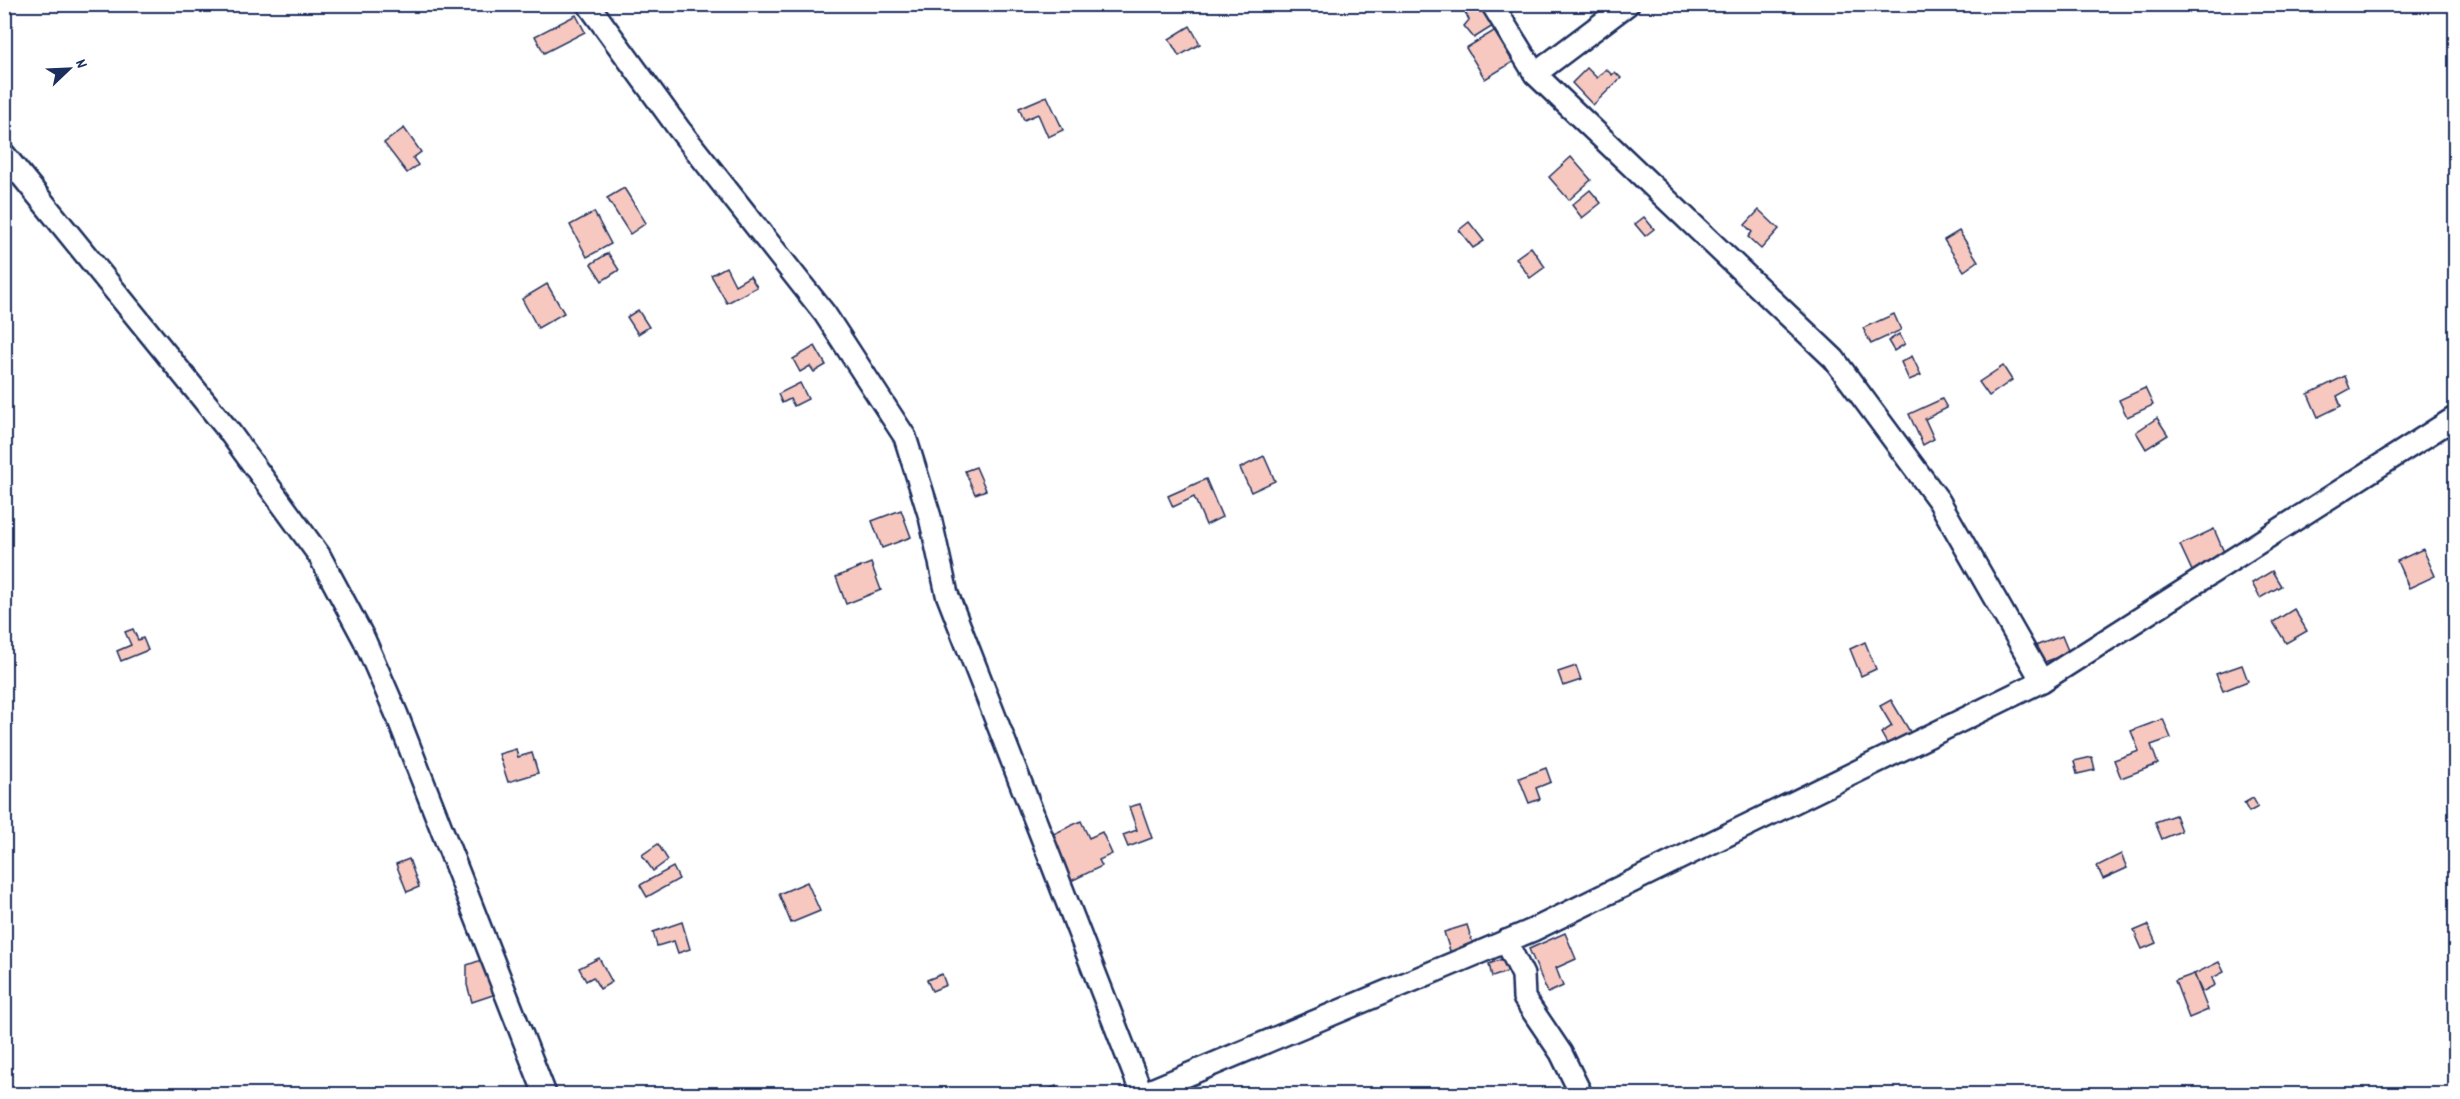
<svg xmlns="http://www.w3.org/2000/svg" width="2460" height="1099" font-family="Dekko,sans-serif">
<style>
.building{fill:#f7c8bf;stroke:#1b2f5e;stroke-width:1.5}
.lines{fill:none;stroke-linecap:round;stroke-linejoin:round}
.minor-casing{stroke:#1b2f5e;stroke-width:26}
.minor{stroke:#fff;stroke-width:21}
</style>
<rect width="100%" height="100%" fill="#fff"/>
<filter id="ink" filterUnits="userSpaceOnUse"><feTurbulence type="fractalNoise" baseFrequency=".0167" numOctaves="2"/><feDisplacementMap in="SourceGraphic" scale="12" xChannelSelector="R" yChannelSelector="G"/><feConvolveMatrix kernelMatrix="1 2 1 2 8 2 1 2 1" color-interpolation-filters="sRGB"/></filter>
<g filter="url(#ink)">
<!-- building -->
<g class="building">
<path d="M1480 4 1493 26 1474 38 1464 26 1469 20 1465 12Z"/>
<path d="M2036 4H2053L2039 11Z"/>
<path d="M576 15 585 32 544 53 535 36Z"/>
<path d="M1190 26 1200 44 1179 56 1169 39Z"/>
<path d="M1494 31 1513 62 1485 79 1466 48Z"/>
<path d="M1587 68 1597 78 1606 69 1612 75 1615 72 1621 78 1593 105 1572 83Z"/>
<path d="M1047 96 1063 130 1048 137 1038 114 1024 120 1019 108Z"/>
<path d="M404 128 421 152 413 158 418 165 407 173 384 143Z"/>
<path d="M1571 157 1591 180 1569 200 1549 177Z"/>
<path d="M624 188 646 223 630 234 607 198Z"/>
<path d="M1590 190 1601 203 1582 218 1572 205Z"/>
<path d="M1759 210 1779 229 1761 249 1748 237 1752 232 1745 225Z"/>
<path d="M594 212 611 244 587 257 570 225Z"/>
<path d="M1644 217 1654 229 1645 236 1635 224Z"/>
<path d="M1469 222 1484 241 1473 248 1459 230Z"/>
<path d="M1959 231 1978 261 1964 271 1944 240Z"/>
<path d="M1531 247 1545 267 1530 278 1516 258Z"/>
<path d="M608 253 619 270 602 281 591 264Z"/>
<path d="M726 267 735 285 750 276 757 287 727 303 711 275Z"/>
<path d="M547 284 564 313 538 328 522 299Z"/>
<path d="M638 310 649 327 638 334 627 317Z"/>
<path d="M1894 314 1901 330 1871 344 1863 328Z"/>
<path d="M1899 334 1905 344 1894 351 1888 341Z"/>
<path d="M815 346 826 365 814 372 810 366 800 372 793 359Z"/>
<path d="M1912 356 1921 375 1909 380 1901 362Z"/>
<path d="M2003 366 2012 380 1989 396 1979 382Z"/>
<path d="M2345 376 2350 389 2337 396 2341 406 2318 417 2308 394Z"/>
<path d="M800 383 808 399 794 406 790 399 782 403 778 394Z"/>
<path d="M2145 388 2153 405 2127 417 2119 400Z"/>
<path d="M1942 399 1947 408 1925 419 1934 439 1923 445 1909 414Z"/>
<path d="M2157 418 2168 435 2146 449 2136 432Z"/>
<path d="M1264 456 1275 481 1251 492 1240 468Z"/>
<path d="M976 467 986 490 975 494 965 471Z"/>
<path d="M1206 479 1222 517 1206 525 1194 497 1173 507 1168 496Z"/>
<path d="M901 510 911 537 882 548 872 521Z"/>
<path d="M2214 529 2226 557 2193 573 2180 545Z"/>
<path d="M2423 549 2435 576 2409 588 2397 561Z"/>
<path d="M871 563 881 590 846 604 836 577Z"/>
<path d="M2272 571 2281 586 2260 598 2252 583Z"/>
<path d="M2294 609 2307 631 2286 643 2273 622Z"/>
<path d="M133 629 138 640 143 638 148 650 121 661 117 651 131 645 125 632Z"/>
<path d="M2062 636 2069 653 2042 663 2035 646Z"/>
<path d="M1865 642 1876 669 1861 676 1850 649Z"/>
<path d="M2242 665 2248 681 2223 691 2216 674Z"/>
<path d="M1576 666 1581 680 1563 686 1558 672Z"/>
<path d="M1891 700 1912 735 1890 749 1881 733 1892 726 1880 706Z"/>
<path d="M2163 719 2171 738 2151 745 2158 764 2121 778 2114 760 2139 751 2131 731Z"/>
<path d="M516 749 518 757 532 753 538 773 508 782 499 754Z"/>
<path d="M2092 757 2095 770 2077 774 2074 761Z"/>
<path d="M1546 768 1551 782 1536 788 1540 799 1529 803 1519 778Z"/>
<path d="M2253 798 2258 807 2249 812 2244 803Z"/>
<path d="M1140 804 1152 838 1128 847 1123 835 1137 830 1129 807Z"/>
<path d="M2175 815 2181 831 2162 839 2155 822Z"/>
<path d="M1081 821 1089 838 1102 832 1112 854 1099 860 1102 866 1069 882 1047 837Z"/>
<path d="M658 844 668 860 653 871 642 855Z"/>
<path d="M2121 854 2127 868 2103 879 2097 866Z"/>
<path d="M409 859 419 887 407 892 396 864Z"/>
<path d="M673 867 679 879 647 897 640 885Z"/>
<path d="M807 882 820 911 791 923 779 894Z"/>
<path d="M682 922 690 949 678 953 674 941 657 946 653 932Z"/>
<path d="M1467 925 1475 950 1452 957 1444 932Z"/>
<path d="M2148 925 2156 943 2142 949 2134 931Z"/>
<path d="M1565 933 1576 959 1556 968 1563 986 1548 993 1529 949Z"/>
<path d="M487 958 499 993 472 1002 467 985V965Z"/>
<path d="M599 958 612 982 600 989 593 977 586 981 579 968Z"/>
<path d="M1502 959 1509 962 1513 970 1492 977 1489 964Z"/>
<path d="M2219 962 2224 972 2212 978 2215 985 2202 992 2194 974Z"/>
<path d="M942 974 946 985 932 991 927 980Z"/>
<path d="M2194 974 2208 1010 2189 1018 2175 981Z"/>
<path d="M1056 1086 1059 1094H1043L1042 1092Z"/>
</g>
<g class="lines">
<!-- minor casing -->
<g class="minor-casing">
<g id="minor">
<path d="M588 4 679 129 825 314 905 437 930 517 947 594 1142 1094"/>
<path d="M1492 4 1535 74 1834 359 1939 501 2042 681"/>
<path d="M1535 74 1628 4"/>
<path d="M4 154 228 430 319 555 364 639 397 715 545 1094"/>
<path d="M1506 941 1523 975 1524 998 1561 1053 1581 1094"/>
<path d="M1142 1094 1533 930 2042 681 2456 417"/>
</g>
</g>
<!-- minor -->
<use href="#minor" class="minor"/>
</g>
</g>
<!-- margin -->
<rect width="2460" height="1099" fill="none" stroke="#fff" stroke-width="24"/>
<rect x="12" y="12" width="2436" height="1075" fill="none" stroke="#1b2f5e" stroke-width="2" filter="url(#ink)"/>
<!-- north arrow -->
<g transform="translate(69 69) rotate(67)" stroke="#ffffff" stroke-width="4.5" paint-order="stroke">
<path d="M0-4.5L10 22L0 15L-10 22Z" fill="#1b2f5e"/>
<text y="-9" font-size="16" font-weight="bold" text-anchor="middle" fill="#1b2f5e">N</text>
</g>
</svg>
